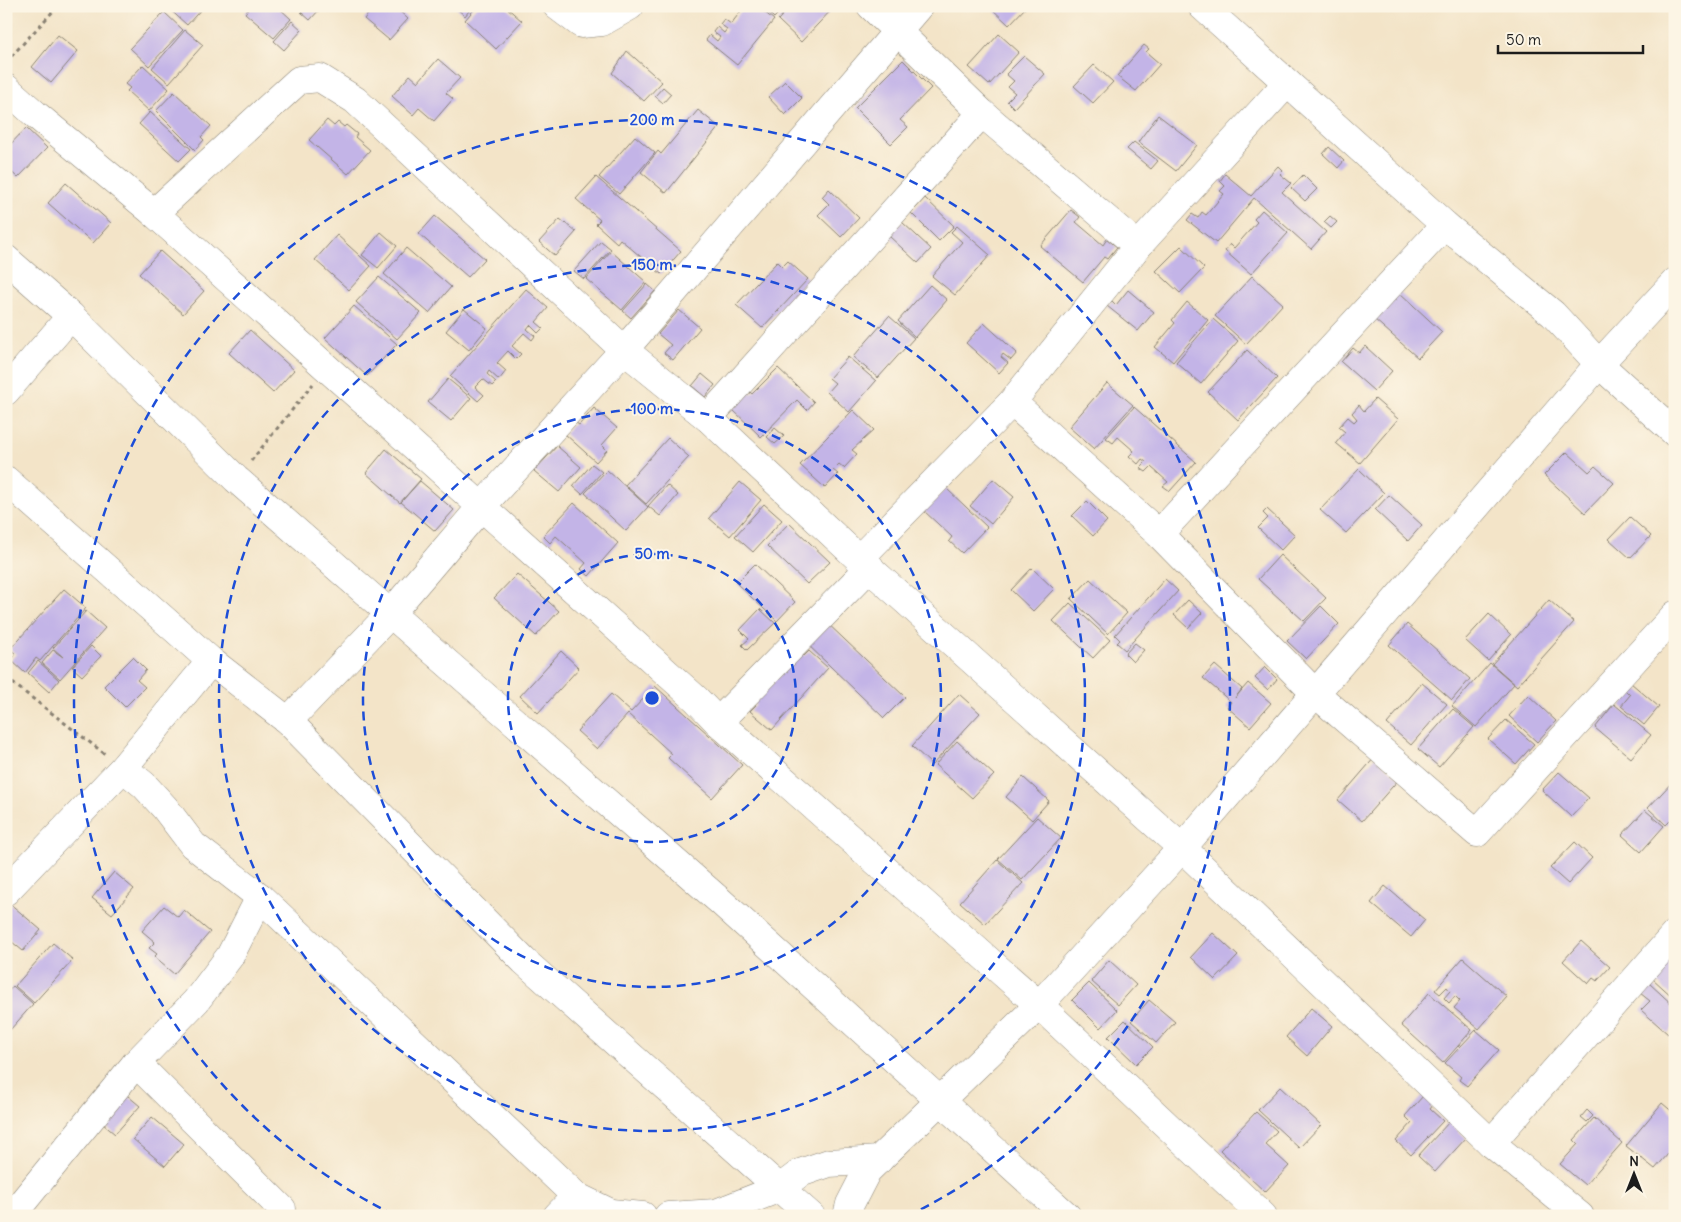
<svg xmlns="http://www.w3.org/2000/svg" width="1681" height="1222" font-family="Delius,sans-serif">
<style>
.building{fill:#c3b4e7}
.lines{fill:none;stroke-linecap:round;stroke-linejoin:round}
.minor-casing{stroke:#888072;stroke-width:29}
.path{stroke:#888072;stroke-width:3;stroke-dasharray:4 4;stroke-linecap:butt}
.minor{stroke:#fff;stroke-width:28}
.ring{fill:none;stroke:#1d4ed8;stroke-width:2.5;stroke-dasharray:9 6}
.centre{fill:#1d4ed8;stroke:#fcf5e5;stroke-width:2.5}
.ring-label{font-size:15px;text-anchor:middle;font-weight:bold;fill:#1d4ed8;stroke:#fcf5e5;stroke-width:4;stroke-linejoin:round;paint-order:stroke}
</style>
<rect width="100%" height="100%" fill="#fcf5e5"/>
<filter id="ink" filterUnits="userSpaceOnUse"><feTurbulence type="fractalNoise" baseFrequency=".02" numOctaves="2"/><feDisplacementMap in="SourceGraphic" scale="10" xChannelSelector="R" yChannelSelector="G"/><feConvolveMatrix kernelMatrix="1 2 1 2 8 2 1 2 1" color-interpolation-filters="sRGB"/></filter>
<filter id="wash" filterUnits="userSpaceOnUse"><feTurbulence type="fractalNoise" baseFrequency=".0096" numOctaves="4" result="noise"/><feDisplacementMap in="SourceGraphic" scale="20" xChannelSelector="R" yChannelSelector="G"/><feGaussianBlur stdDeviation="1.12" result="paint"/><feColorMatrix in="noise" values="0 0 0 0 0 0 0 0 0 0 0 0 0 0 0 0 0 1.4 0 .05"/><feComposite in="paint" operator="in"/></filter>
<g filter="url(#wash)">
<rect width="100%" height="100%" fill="#f3e4c8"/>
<g id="blocks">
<!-- building -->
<g class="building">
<path d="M166 6H204L187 25Z"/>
<path d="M251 6H277L291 19 274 38 245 13Z"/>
<path d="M298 6H317L320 9 310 20 301 12 303 10Z"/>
<path d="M375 6H394L408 19 389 40 364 19Z"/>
<path d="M454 6H473L465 16Z"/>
<path d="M477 6H505L522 21 496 49 465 20Z"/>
<path d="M743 6H757L774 20 737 65 706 40 710 35 717 41 720 37 713 32 717 27 724 33 727 29 720 24 724 19 731 24 744 7Z"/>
<path d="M761 6H785L774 18Z"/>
<path d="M791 6H835L801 42 778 20Z"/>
<path d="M989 6H1027L1009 25Z"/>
<path d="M164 12 183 30 149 66 130 48Z"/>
<path d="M292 21 302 30 284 50 274 41Z"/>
<path d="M185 30 203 45 169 83 152 68Z"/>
<path d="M999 34 1019 52 989 85 969 67Z"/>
<path d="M58 35 78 51 51 83 32 67Z"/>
<path d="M1144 45 1149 49 1146 52 1160 64 1136 91 1117 76Z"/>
<path d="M627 51 662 82 644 101 612 73Z"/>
<path d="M1024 56 1045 74 1014 108 1007 101 1015 93 1008 87 1014 81 1006 74Z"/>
<path d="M438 59 460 78 446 93 453 99 434 121 419 108 413 115 392 96 410 75 418 82Z"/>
<path d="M903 60 931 88 900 120 908 127 891 144 855 108Z"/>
<path d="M143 65 169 89 149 111 127 91 130 88 125 84Z"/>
<path d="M1094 65 1113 82 1093 103 1074 86Z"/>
<path d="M785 81 802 98 785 115 768 97Z"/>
<path d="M663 87 671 94 663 103 655 96Z"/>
<path d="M174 92 211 126 201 137 204 140 195 150 156 111Z"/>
<path d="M698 110 719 127 666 193 641 172 658 151 661 154Z"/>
<path d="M150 112 191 149 179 161 139 124Z"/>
<path d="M1158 115 1197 145 1176 171 1138 142Z"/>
<path d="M327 120 334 126 338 122 344 127 346 125 357 134 355 137 370 150 348 174 309 140Z"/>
<path d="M26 128 47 148 18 178 6 167V149Z"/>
<path d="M635 136 655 153 619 194 599 177Z"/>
<path d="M1134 142 1158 161 1151 169 1127 149Z"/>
<path d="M1329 147 1344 161 1338 168 1323 154Z"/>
<path d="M1278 166 1283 171 1280 174 1291 183 1282 192 1326 232 1311 249 1254 198 1216 243 1187 220 1192 214 1198 218 1202 212 1206 215 1224 194 1220 191 1225 186 1220 181 1225 174 1251 196Z"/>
<path d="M1303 175 1317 189 1305 201 1291 188Z"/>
<path d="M596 177 681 251 661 274 620 239 617 243 596 224 600 220 576 199Z"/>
<path d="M66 183 111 223 93 243 48 203Z"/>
<path d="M829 189 859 218 841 237 818 215 829 204 822 197Z"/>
<path d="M925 198 954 226 939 241 911 213Z"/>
<path d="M1071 210 1080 217 1076 222 1103 245 1107 239 1117 247 1107 259 1104 257 1083 282 1040 246Z"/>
<path d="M1262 210 1288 233 1251 274 1225 251 1230 244 1234 248 1257 222 1254 219Z"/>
<path d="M435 216 485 259 468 277 419 234Z"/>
<path d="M1330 216 1337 222 1331 228 1324 222Z"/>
<path d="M560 219 576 232 555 256 539 242Z"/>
<path d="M902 222 931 249 918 263 889 236Z"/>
<path d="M957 226 990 255 955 295 932 276 962 242 951 232Z"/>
<path d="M381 232 397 246 378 268 362 255Z"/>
<path d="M337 235 371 266 349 290 315 260Z"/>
<path d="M601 241 611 249 584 279 574 271Z"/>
<path d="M1181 246 1204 268 1180 293 1156 271Z"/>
<path d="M406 248 451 287 429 313 384 274Z"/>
<path d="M160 251 204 291 183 314 139 274Z"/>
<path d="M611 251 646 282 622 310 586 279Z"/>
<path d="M788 261 808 279 762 328 736 305 777 262 782 267Z"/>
<path d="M1252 276 1283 304 1246 344 1215 316Z"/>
<path d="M379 277 421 313 397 339 356 302Z"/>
<path d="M647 284 655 291 631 318 623 311Z"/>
<path d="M930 285 947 300 915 337 898 321Z"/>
<path d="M526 289 548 308 536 322 543 328 538 333 530 325 527 329 535 336 532 340 524 333 512 346 521 354 516 359 508 351 497 363 506 371 499 380 489 371 487 374 496 382 492 386 483 379 475 387 484 395 478 401 450 376Z"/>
<path d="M1128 290 1154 312 1138 331 1107 306 1112 301 1116 305Z"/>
<path d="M1399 292 1442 332 1418 358 1374 319Z"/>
<path d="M1187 302 1208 320 1173 362 1155 347 1175 323 1172 320Z"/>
<path d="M354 306 397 344 367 376 325 338Z"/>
<path d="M464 309 487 328 469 350 446 331Z"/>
<path d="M679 310 700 328 673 360 664 353 671 345 658 334Z"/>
<path d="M889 316 914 338 878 378 853 357Z"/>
<path d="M1213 319 1238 341 1201 384 1176 362Z"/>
<path d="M984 323 1017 353 1011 360 1003 354 1001 357 1008 363 999 373 966 343Z"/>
<path d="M250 330 294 370 273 393 229 353Z"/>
<path d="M1365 346 1392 371 1374 391 1341 362 1353 348 1359 353Z"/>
<path d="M1247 350 1277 378 1238 420 1208 392Z"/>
<path d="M848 357 876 381 849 412 827 392 835 383 829 378Z"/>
<path d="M778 368 814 402 807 410 797 400 761 437 732 409 749 391 752 394Z"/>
<path d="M702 374 715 385 705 397 692 386Z"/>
<path d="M448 379 471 398 451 421 428 402Z"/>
<path d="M1107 383 1133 405 1094 449 1069 427Z"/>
<path d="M1375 399 1398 419 1360 463 1336 443 1345 432 1339 427 1348 417 1354 422 1357 419 1352 413 1359 405 1364 411Z"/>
<path d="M1134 407 1196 462 1170 491 1163 486 1168 482 1151 467 1146 472 1140 468 1146 462 1142 459 1138 464 1129 456 1134 451 1118 437 1113 443 1106 438Z"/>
<path d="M594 408 617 428 602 445 607 450 596 462 565 434 575 422 579 425Z"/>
<path d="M853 410 874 430 852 450 857 454 844 468 839 464 833 470 838 474 825 488 800 465Z"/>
<path d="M775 428 784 436 775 444 767 437Z"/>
<path d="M668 438 689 457 646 504 625 485Z"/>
<path d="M557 446 581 467 559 492 534 471Z"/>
<path d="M386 449 421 479 400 503 366 473Z"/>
<path d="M1567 452 1589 472 1595 466 1614 483 1585 513 1544 475Z"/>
<path d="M592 464 602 472 582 494 573 486Z"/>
<path d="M1359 469 1384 493 1346 533 1320 510Z"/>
<path d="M607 470 648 507 626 531 585 493Z"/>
<path d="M993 479 1014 497 991 524 970 506Z"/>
<path d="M420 481 454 510 435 531 401 502Z"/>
<path d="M740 482 761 500 730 536 709 518Z"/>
<path d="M667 485 678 495 660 516 648 506Z"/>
<path d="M946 488 987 527 962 553 949 541 952 537 924 511Z"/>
<path d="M1389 495 1422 525 1408 541 1375 510Z"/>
<path d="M1087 501 1107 521 1093 536 1072 516Z"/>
<path d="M574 503 618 543 589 576 581 569 586 563 556 536 550 543 543 536Z"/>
<path d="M764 504 782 520 753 552 735 536Z"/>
<path d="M1267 509 1295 535 1281 550 1258 528 1268 518 1263 513Z"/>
<path d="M1630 517 1651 536 1630 558 1609 539Z"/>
<path d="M789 523 830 562 807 584 767 546Z"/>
<path d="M1280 555 1326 598 1304 621 1258 579Z"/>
<path d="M755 564 795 602 777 621 736 583Z"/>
<path d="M1032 568 1054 589 1033 611 1011 590Z"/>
<path d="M517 574 559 611 536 636 494 598Z"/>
<path d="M1090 579 1127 613 1108 634 1071 599Z"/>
<path d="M1165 579 1178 591 1125 650 1117 643 1120 640 1115 635Z"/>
<path d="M64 589 86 608 40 661 36 658 25 673 11 660 16 654 10 649Z"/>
<path d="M1188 600 1202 613 1188 628 1174 615Z"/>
<path d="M1549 600 1574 622 1517 686 1492 664Z"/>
<path d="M1070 603 1110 640 1093 658 1053 621Z"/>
<path d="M1321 606 1339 624 1306 659 1287 641Z"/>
<path d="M760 609 775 623 747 650 742 645 749 639 740 630Z"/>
<path d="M86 611 105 628 60 679 42 663 53 650 63 657 53 648Z"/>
<path d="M1489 614 1511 635 1488 661 1465 640Z"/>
<path d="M824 620 905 697 884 718 804 641Z"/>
<path d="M1407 624 1470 679 1452 700 1389 645Z"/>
<path d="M1135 643 1144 650 1133 662 1125 654Z"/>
<path d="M91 646 101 656 82 676 72 667Z"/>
<path d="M561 651 579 668 538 713 520 696Z"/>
<path d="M809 651 828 668 772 730 750 711 756 705 754 704 800 652 804 656Z"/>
<path d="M133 657 146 670 137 680 145 687 125 707 104 686Z"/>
<path d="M38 661 59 680 49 692 28 673Z"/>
<path d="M1490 663 1514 684 1476 727 1452 706Z"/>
<path d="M1215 665 1242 689 1235 698 1248 683 1271 703 1250 727 1227 707 1231 702 1203 678Z"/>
<path d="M1265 667 1277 679 1268 690 1255 678Z"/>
<path d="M1422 683 1447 704 1411 745 1387 724Z"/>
<path d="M1631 683 1659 707 1644 725 1621 706 1630 695 1625 690Z"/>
<path d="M655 686 742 765 712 798 668 758 672 754 628 714 597 749 577 731 611 694 631 712Z"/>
<path d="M959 694 980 713 932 765 912 746Z"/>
<path d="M1528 695 1556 721 1537 742 1509 716Z"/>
<path d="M1614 704 1651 735 1631 758 1595 728Z"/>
<path d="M1453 709 1474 727 1439 767 1418 749Z"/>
<path d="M1506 720 1534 744 1516 764 1488 739Z"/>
<path d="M957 741 994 775 972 798 935 765Z"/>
<path d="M1375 757 1400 778 1362 821 1338 800Z"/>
<path d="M1559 772 1589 798 1571 817 1542 790Z"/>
<path d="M1023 777 1049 801 1032 820 1006 797Z"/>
<path d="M1675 779V816L1666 825 1648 808Z"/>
<path d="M1645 810 1664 826 1641 852 1622 835Z"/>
<path d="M1037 817 1061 838 1022 880 998 859Z"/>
<path d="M1575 842 1592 858 1568 884 1550 868Z"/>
<path d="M997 860 1023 883 985 924 960 902Z"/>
<path d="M114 872 134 889 112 914 92 898Z"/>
<path d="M1385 886 1425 920 1411 937 1371 903Z"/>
<path d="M8 902 41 930 23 951 6 937Z"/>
<path d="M164 906 178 917 184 910 210 932 174 974 154 957 157 954 149 948 155 942 142 931Z"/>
<path d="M1213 933 1238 956 1215 980 1191 957Z"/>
<path d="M1581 941 1610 967 1597 981 1593 978 1588 984 1563 961Z"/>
<path d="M53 943 73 960 34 1003 15 986Z"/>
<path d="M1463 958 1507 997 1479 1029 1454 1008 1460 1001 1455 996 1449 1003 1444 998 1450 991 1447 987 1440 994 1435 990Z"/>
<path d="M1670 958 1675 963V999L1652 978Z"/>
<path d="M1109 960 1136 985 1118 1005 1091 981Z"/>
<path d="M1089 983 1117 1010 1100 1028 1072 1000Z"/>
<path d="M1649 983 1675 1007V1026L1668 1034 1641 1010 1650 1001 1640 993Z"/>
<path d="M13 986 33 1004 10 1030 6 1026V994Z"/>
<path d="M1429 993 1472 1030 1443 1063 1401 1025Z"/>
<path d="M1149 1000 1175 1022 1156 1043 1131 1021Z"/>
<path d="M1311 1008 1332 1026 1307 1056 1286 1037Z"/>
<path d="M1125 1020 1153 1047 1136 1064 1108 1037Z"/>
<path d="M1476 1030 1499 1050 1467 1086 1459 1080 1461 1077 1445 1063Z"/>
<path d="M1280 1087 1321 1125 1299 1148 1258 1110Z"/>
<path d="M122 1091 140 1106 115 1134 97 1119Z"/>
<path d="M1424 1095 1434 1104 1430 1109 1443 1121 1411 1155 1396 1141 1412 1123 1405 1116Z"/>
<path d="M1662 1103 1675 1114V1146L1655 1169 1626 1146Z"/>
<path d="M1587 1110 1593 1116 1587 1122 1581 1117Z"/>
<path d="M1256 1112 1277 1131 1265 1144 1289 1166 1265 1192 1220 1150Z"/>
<path d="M152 1117 184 1144 165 1166 133 1139Z"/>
<path d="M1594 1118 1622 1143 1585 1185 1560 1164 1578 1144 1574 1140Z"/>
<path d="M1449 1122 1466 1138 1435 1172 1418 1156Z"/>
</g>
</g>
</g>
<g filter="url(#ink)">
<use href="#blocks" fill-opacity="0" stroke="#888072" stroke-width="1"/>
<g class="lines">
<!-- minor casing -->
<g class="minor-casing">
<g id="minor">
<path d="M557 6 581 24 602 22 630 6"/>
<path d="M871 6 982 113 1138 246"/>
<path d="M1202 6 1445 225 1553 314 1599 364 1675 433"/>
<path d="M6 88 35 114 154 213 696 699 718 722 1039 1005 1263 1216"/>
<path d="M154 213 299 80 320 78 355 100 624 350 708 418 859 559 1182 848 1491 1143 1580 1216"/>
<path d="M6 259 71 316 236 479 720 901 1067 1216"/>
<path d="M6 391 71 316"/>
<path d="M1012 402 1159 534 1315 693 1477 833 1675 615"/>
<path d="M708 418 982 113"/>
<path d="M6 480 211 661 288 721 524 961 811 1216"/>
<path d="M1159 534 1445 225"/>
<path d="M859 559 1012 402 1138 246 1287 83"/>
<path d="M288 721 391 613 481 507 624 350 919 6"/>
<path d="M718 722 870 567"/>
<path d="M6 891 123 768 211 661"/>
<path d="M260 897 576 1196 611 1213 643 1216"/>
<path d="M136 1063 282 1209"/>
<path d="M1491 1143 1675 934"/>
<path d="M13 1214 136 1063 196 1001 230 956 260 897 193 845 165 808 144 785 123 768"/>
<path d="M557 1216 576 1196"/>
<path d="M668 1216 716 1213 780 1188 800 1173 829 1163 879 1160"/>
<path d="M847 1216 850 1204 867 1171 1039 1005 1182 848 1599 364 1675 282"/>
</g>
</g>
<!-- path -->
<g class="path">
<path d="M6 62 58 6"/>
<path d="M251 461 313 384"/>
<path d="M6 678 105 754"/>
</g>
<!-- minor -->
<use href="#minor" class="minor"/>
</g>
</g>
<!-- distance rings -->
<g class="ring">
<circle cx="652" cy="698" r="144"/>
<circle cx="652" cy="698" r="289"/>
<circle cx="652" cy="698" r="433"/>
<path d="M394 1215A578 578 0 1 1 910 1215"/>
</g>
<circle cx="652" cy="698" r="8" class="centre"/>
<g class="ring-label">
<text x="652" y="125">200 m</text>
<text x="652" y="270">150 m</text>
<text x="652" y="414">100 m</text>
<text x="652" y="559">50 m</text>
</g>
<!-- margin -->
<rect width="1681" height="1222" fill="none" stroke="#fcf5e5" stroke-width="25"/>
<!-- north arrow -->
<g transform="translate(1634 1174)" stroke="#fcf5e5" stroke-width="4" paint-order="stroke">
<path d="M0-4L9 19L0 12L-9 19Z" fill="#1c1c1c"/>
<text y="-8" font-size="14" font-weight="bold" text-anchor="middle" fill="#1c1c1c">N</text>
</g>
<!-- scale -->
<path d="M1498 45v8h145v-8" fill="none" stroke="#1c1c1c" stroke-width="2.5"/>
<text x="1506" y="45" font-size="15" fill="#1c1c1c" stroke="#fcf5e5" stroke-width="4" paint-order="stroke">50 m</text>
</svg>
